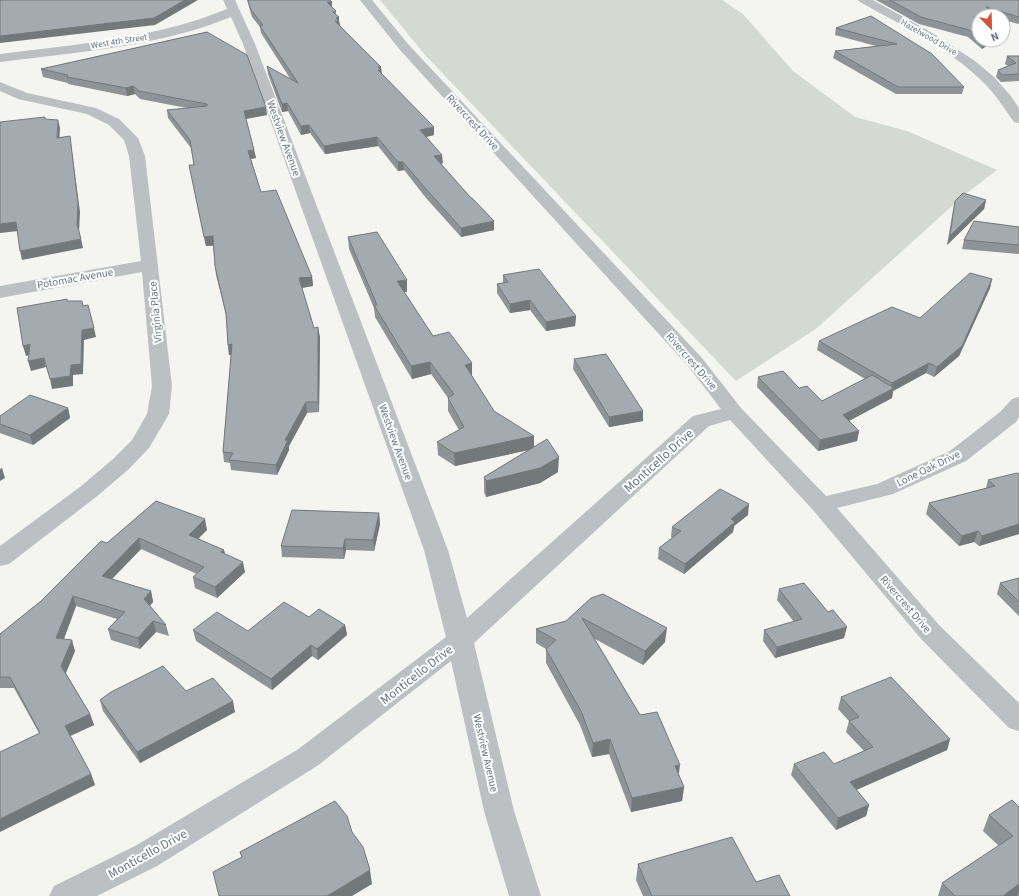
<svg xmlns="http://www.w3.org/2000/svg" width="1019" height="896" font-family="'Source Sans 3',sans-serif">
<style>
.green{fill:#d4d9d1}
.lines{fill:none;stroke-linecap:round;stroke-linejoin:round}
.minor{fill:#bcc0c3;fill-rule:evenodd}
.wall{fill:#8d9397}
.shaded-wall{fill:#73787b}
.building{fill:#a4abb0;stroke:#73787b}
.labels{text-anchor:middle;stroke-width:4;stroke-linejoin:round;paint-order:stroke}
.far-street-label{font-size:9px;fill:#66747f;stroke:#fff}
.street-label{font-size:11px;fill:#66747f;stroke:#fff}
.near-street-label{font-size:13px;fill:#66747f;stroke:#fff}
</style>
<rect width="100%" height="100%" fill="#f4f4f1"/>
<!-- green -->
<path class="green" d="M380 0H722L743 14 793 71 855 117 907 131 997 170 963 196 817 328 736 381 426 56Z"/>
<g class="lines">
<!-- minor -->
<g class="minor">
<path d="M223 0H235L255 44 448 550 467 618 693 416 721 409 688 366 400 50 360 0H372L408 44 702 358 741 408 826 496 877 484 950 451 1000 412 1012 399 1019 397V417L1016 422 966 461 893 494 837 508 940 626 1019 703V731L1009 728 922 640 813 510 730 420 709 426 474 643 514 811 541 896H509L484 811 451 661 317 766 157 866 97 896H49L54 886 135 846 297 750 446 637 424 550 243 44 231 17C157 47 78 52 0 62V54C77 44 154 39 227 9Z"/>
<path d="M858 0H873L934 34 975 61 994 77 1010 95 1019 108V123L1014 122C1004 108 996 95 984 83 949 48 903 26 860 2Z"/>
<path d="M0 82 27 93 96 108 119 119 138 138 145 156 172 386 169 414 149 448 129 469 96 497 9 564 0 566V546L80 487 113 459 132 440 147 414 152 386 142 272 0 298V286L141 261 129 156 124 140 109 125 87 114 18 99 0 91Z"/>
</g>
</g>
<!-- wall -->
<g class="wall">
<path d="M247 0H330L332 8 336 11V15L339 20 340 26 434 135 426 137 443 163 441 164 471 198 494 221V230L461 237 426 198 404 170 398 171 378 146 325 154 310 133 301 135 288 111 282 112 268 74 267 66 291 80 261 33 260 27 252 17Z"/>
<path d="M876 0H1019V24L1003 20 1010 25 1008 32 1003 35V16H979V40H995L982 49 968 37 919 24Z"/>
<path d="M871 16 964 87 962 94H896L833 58 835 51 876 46 835 35 836 28Z"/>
<path d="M207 32 267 115 246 119 254 150 256 158 251 159 261 192 312 277 313 286 302 288 314 328 320 337 319 412 307 413 289 446V450L277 475 231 470 230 463 224 462 223 452 231 355H229L228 345 227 318 216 275 215 266 213 246H206L189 165H194L191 148 168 118 167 110 187 108 140 99 135 94 127 96 68 84V83L43 77 41 69Z"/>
<path d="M1007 56H1019V81L1001 82 996 77 998 70 1008 66 1005 64Z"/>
<path d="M986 200 984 209 947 245 953 210 955 201Z"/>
<path d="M1019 227V254L962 249 964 240Z"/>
<path d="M348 237 407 292H404L433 336 472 376 494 411 534 447 558 472 540 483 486 497 484 492V477L528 450 455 466 438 455 437 442 459 430 448 411V398L431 374 412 379 375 317 374 308 349 249Z"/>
<path d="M503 275 576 316 575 326 546 331 530 310 510 313 497 293V284L503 283Z"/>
<path d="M992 279 990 288 959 356 934 377 926 373 893 391 892 398 849 421 859 431 857 441 818 451 757 387 758 377 799 388 822 401 865 379 817 350 819 341 920 318Z"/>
<path d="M574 359 643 421 609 427 573 369Z"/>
<path d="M68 408 70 418 33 445 0 433V416Z"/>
<path d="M1019 474V534L979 546 974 542 959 546 926 514 929 503 986 488 988 480Z"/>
<path d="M156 501 207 530 198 539 224 550 225 554 245 572 217 598 195 588 193 577 197 574 141 549 112 579 151 591 153 602 150 606 166 625 169 636 156 632 140 649 111 640 108 629 117 619 76 606 64 639 75 651 66 673 90 714 94 725 70 736 91 774 95 785 39 733 14 688H0V634L41 601 107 543Z"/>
<path d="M379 513 380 524 374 551 346 550 344 559 282 557 281 546Z"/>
<path d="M748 515 734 526 733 532 684 574 658 559 659 548 672 538 671 537 672 527Z"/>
<path d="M1019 578V616L997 594 1000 583Z"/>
<path d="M779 589 844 638 775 658 763 641 764 630 794 622 777 600Z"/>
<path d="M591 598 665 642 643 665 595 639 640 715 678 774 684 787 682 801 631 812 609 754 592 757 580 725 546 663V649L536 643V629L566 621Z"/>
<path d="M309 617 345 625 347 635 318 660 312 656 272 690 196 641 193 630 248 631Z"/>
<path d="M841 697 950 739 947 750 856 790 869 805 866 816 836 830 791 775 794 764H834L864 751 846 732 849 721 838 709Z"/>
<path d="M100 700 235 712 140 763 103 711Z"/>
<path d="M1019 807V896H938L942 883 999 846 983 831 989 815Z"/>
<path d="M638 864 756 882 790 896H643L636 880Z"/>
</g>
<!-- shaded-wall -->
<g class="shaded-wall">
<path d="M185 0H198L155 25 0 43V36Z"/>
<path d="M327 2H332V9Z"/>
<path d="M339 17V21L340 28 335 21 336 18Z"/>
<path d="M1010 25 1008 32 1003 35V29Z"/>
<path d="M986 40H995L982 49 983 41Z"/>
<path d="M378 67H381L382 74 378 70Z"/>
<path d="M133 86 135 94 127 96 126 88Z"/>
<path d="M287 103 288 111 282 112V104Z"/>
<path d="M266 107 267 115 245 119 244 111Z"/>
<path d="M58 120 60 128 59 146 57 138Z"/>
<path d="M309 125 310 133 301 135V126Z"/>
<path d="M434 127V135L421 138 420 130Z"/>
<path d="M70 136 71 144 80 212 79 233 77 224Z"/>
<path d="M377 137 378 146 325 154 324 146Z"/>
<path d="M254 150 256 158 250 159 248 151Z"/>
<path d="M442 155 443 163 435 165 434 156Z"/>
<path d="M398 162H403L404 170 398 171Z"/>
<path d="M986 200 984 209 947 245 950 236Z"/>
<path d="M494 221V230L461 237V228Z"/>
<path d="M16 222 18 231 0 233V224Z"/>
<path d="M213 236 214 245 206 246 204 237Z"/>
<path d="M81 239 83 248 22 260 20 251Z"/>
<path d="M312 277 313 286 300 288 299 278Z"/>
<path d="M992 279 990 288 959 356 934 377 937 367Z"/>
<path d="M407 280V292L398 293 397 281Z"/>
<path d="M530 300V310L510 313V304Z"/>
<path d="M576 316 575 326 546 331V322Z"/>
<path d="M318 327 320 337 319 412 318 402Z"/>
<path d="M94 328 96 337 84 340 83 374 73 375V386L52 389 50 379 71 365 82 330Z"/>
<path d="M30 344 33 354 26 356 23 346Z"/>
<path d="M232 344 233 354 229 355 228 345Z"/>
<path d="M44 358 46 367 31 371 28 361Z"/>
<path d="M430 362 431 374 412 379 411 366Z"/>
<path d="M472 363V376L465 365Z"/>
<path d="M929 363 926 373 893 391 892 398 841 425 843 415 891 390 892 383Z"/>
<path d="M306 402 307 413 289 446V450L277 475 276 465 285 440Z"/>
<path d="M68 408 70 418 33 445 30 435Z"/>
<path d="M643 411V421L609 427V417Z"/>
<path d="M859 431 857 441 818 451 820 440Z"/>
<path d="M534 436V449L455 466 454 453Z"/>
<path d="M559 457 558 472 540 483 486 497V481Z"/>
<path d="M2 468 5 478 0 481V469Z"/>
<path d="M749 504 748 515 734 526 733 532 684 574 685 564 731 519Z"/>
<path d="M379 513 380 524 374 551 373 540Z"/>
<path d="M205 519 207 530 191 545 189 535Z"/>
<path d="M1019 524V534L979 546 982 536Z"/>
<path d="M978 531 974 542 959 546 962 536Z"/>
<path d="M139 538 141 549 104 587 102 576Z"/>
<path d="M345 539 346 550 344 559 343 548Z"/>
<path d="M224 550 226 560 221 552Z"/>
<path d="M243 562 245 572 217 598 215 587Z"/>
<path d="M151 591 153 602 146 610 144 599Z"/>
<path d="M73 596 76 606 60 649 56 638Z"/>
<path d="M153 621 156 632 140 649 138 638Z"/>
<path d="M345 625 347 635 318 660 317 649Z"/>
<path d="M847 627 844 638 775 658 777 647Z"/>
<path d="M667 628 665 642 643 665 645 651Z"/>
<path d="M72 640 75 651 64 677 61 666Z"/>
<path d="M311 645 312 656 272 690 271 679Z"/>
<path d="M233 701 235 712 140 763 137 752Z"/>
<path d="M90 714 94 725 68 737 65 726Z"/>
<path d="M610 739 609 754 592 757 593 743Z"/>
<path d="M950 739 947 750 847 794 850 782Z"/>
<path d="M680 765 678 779 675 766Z"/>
<path d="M91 774 95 785 0 832V819Z"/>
<path d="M684 787 682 801 631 812 632 798Z"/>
<path d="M869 805 866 816 836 830 838 818Z"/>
<path d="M370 870 372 884 352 896H327Z"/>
<path d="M1019 884V891L1017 896H1003Z"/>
</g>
<!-- building -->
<g class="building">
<path d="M0 0H185L154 18 0 36Z"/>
<path d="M248 0H330L332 2H327L336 11 333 12 339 17 336 18 339 21H335L381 67H378L381 70H378L434 127 420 130 442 155 434 156 471 198H472L494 221 461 228 426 189 403 162H398L377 137 324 146 309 125 301 126 287 103 282 104 267 66 298 83 260 26 263 25 251 10Z"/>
<path d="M890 0H1019V17L986 7 998 16H979V38L969 30 921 17Z"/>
<path d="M871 16 932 54 964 87H898L835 51 897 44 836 28Z"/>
<path d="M1003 20 1010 25 1003 29Z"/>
<path d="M207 32 247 55 266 107 244 111 254 150 248 151 261 192 276 190 312 277 299 278 314 328 318 327V402H306L285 440H288L276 465 229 460 233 453 223 452 232 344 228 345 226 314 215 266 213 236 204 237 189 165H194L190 140 167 110 207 106V104L139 91 133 86 126 88 67 77 68 75 41 69Z"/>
<path d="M1007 56H1019V74L1002 75 998 70 1016 63Z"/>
<path d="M45 117V119L58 120 57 138 70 136 78 203 77 224 81 239 20 251 16 222 0 224V122Z"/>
<path d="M963 193 986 200 950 236 955 201Z"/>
<path d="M974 221 1019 227V245L964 240Z"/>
<path d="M377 232 407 280 397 281 433 336 449 332 472 363 465 365 494 411 534 436 454 453 437 442 464 427 448 398 454 394 430 362 411 366 374 305H377L348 237Z"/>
<path d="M539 269 576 316 546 322 530 300 510 304 497 284 508 282 503 275Z"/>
<path d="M970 273 992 279 962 346 937 367 929 363 892 383 819 341 892 307 920 318Z"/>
<path d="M67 299V301H82L83 306 88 305 94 328 82 330 81 364 71 365 70 376 50 379 44 358 28 361 30 344 23 346 17 308Z"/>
<path d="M606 354 643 411 609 417 574 359Z"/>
<path d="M783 371 799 388 807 386 822 401 872 375 894 388 843 415 859 431 820 440 758 377Z"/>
<path d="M30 395 68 408 30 435 0 424V416Z"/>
<path d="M547 439 559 457 540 468 486 481 484 477Z"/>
<path d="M1017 473 1019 474V524L982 536 978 531 962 536 929 503 995 486 988 480Z"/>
<path d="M720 489 749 504 731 519 735 522 685 564 659 548 681 531 672 527Z"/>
<path d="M156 501 205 519 189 535 224 550 221 552 243 562 215 587 193 577 204 567 139 538 102 576 151 591 144 599 166 625 153 621 138 638 108 629 125 612 73 596 56 638 72 640 61 666 90 714 65 726 91 774 0 819V752L40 733 10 677H0V634L41 601 101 541 107 543Z"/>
<path d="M292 510 379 513 373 540 345 539 343 548 281 546Z"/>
<path d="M1019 578V602L1000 583Z"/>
<path d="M804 583 828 612 833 610 847 627 777 647 764 630 802 619 779 589Z"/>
<path d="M603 594 667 628 645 651 582 618 640 715 657 712 680 765 675 766 684 787 632 798 610 739 593 743 581 711 546 649 556 640 536 629 566 621 591 598Z"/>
<path d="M284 602 309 617 319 609 345 625 317 649 311 645 271 679 193 630 217 612 248 631Z"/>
<path d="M163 666 186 691 213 678 233 701 137 752 100 700 111 692Z"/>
<path d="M891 677 950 739 850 782 869 805 838 818 794 764 824 752 834 764 873 747 849 721 859 717 841 697Z"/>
<path d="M1012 800 1019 807V884L1003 896H955L942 883 1013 836 989 815Z"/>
<path d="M335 801 347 816 352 832 363 847 370 870 327 896H219L213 872 242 857 240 852Z"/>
<path d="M732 837 756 882 779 875 790 896H652L638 864Z"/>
</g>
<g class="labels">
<!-- far-street labels -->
<g class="far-street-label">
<text transform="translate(929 37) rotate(30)" y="3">Hazelwood Drive</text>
<text transform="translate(119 41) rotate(-9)" y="3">West 4th Street</text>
</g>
<!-- street labels -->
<g class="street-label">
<text transform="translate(473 122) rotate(47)" y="4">Rivercrest Drive</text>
<text transform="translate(284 138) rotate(70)" y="4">Westview Avenue</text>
<text transform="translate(75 278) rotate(-10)" y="4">Potomac Avenue</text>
<text transform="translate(155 312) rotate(-95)" y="4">Virginia Place</text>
<text transform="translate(692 361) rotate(49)" y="4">Rivercrest Drive</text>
<text transform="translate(396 442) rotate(70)" y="4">Westview Avenue</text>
<text transform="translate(928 468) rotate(-26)" y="4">Lone Oak Drive</text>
<text transform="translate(906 604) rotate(49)" y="4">Rivercrest Drive</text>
<text transform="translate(486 753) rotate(77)" y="4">Westview Avenue</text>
</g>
<!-- near-street labels -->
<g class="near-street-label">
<text transform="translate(658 460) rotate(-42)" y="5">Monticello Drive</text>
<text transform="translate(416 674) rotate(-38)" y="5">Monticello Drive</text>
<text transform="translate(147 853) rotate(-29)" y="5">Monticello Drive</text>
</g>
</g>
<!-- north arrow -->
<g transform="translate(991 28) rotate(157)"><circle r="19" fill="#ffffff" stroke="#c2c7cc"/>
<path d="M0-3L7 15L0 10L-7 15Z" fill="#d25634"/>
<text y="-6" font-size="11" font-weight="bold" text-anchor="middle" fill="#66747f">N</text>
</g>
</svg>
